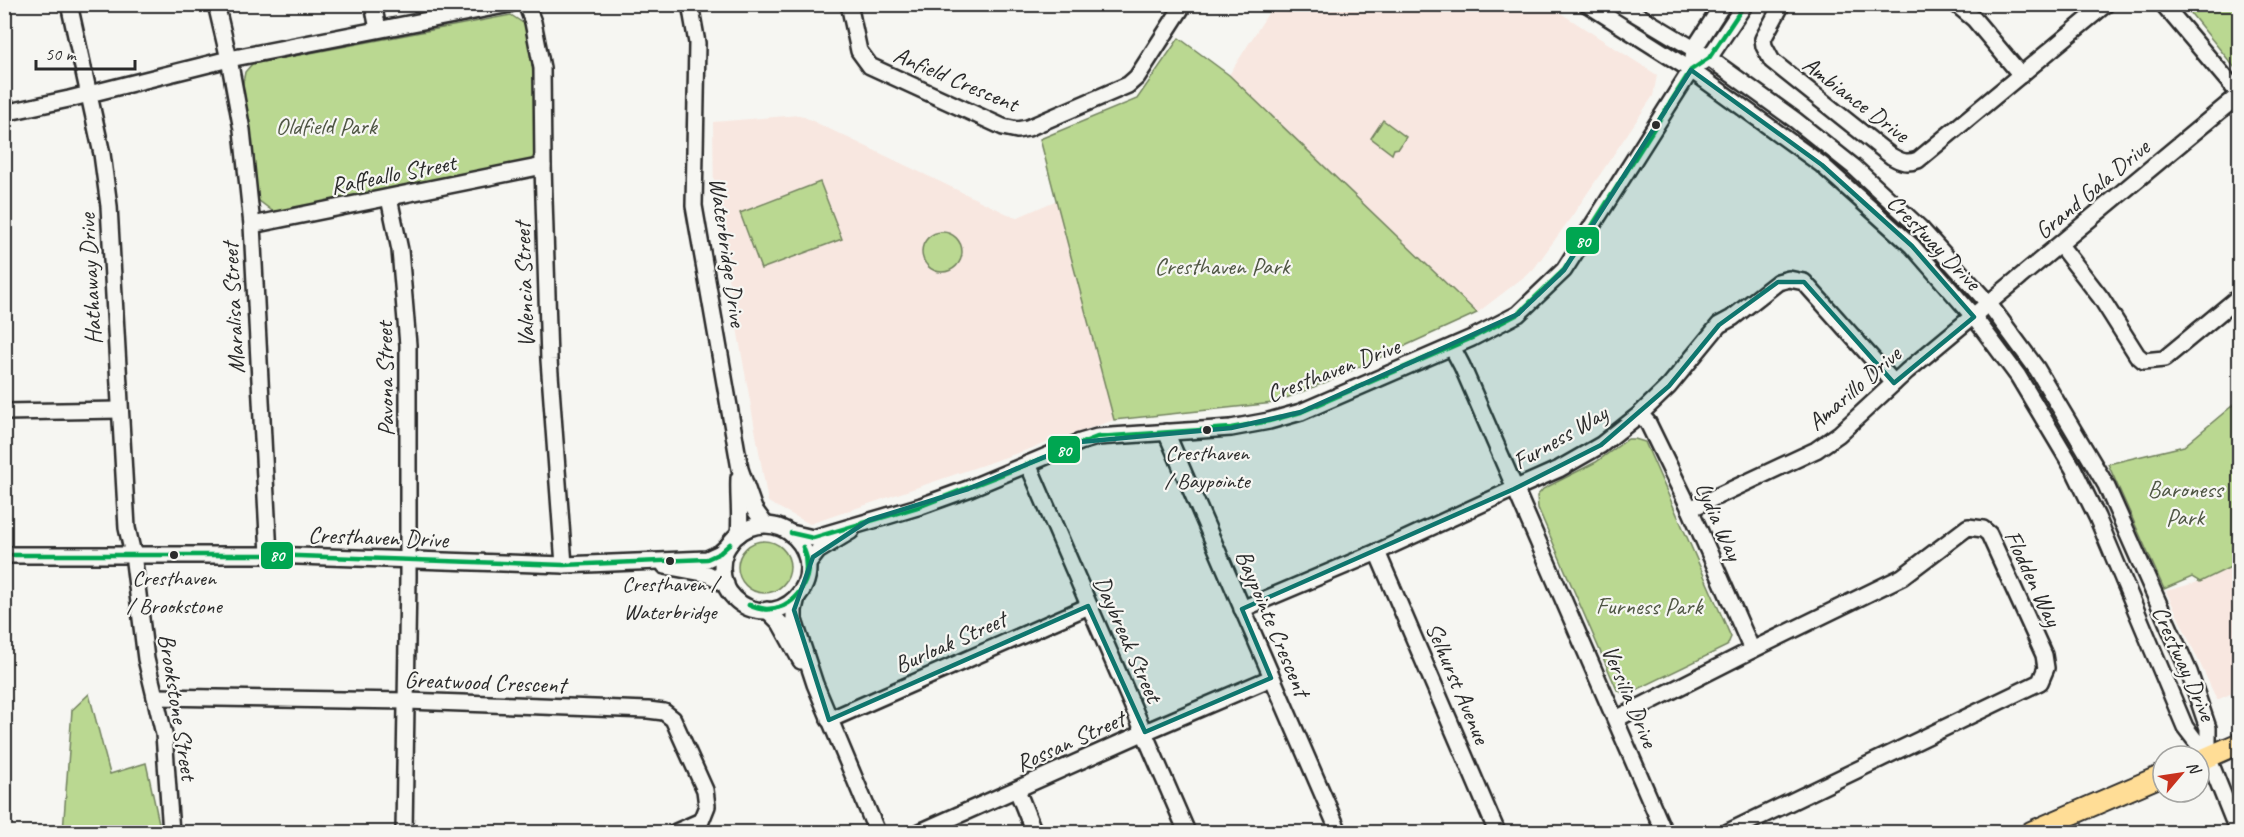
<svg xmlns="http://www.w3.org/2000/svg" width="2244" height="837" font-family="Caveat,sans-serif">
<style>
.built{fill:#f8e7e0}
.green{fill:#bad891;stroke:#72825e;stroke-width:1.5}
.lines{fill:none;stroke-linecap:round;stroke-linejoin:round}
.minor-casing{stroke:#2b2b2b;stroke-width:20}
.major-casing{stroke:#2b2b2b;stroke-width:24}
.minor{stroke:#f6f6f2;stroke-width:15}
.major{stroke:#ffdd96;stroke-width:20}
.bus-1-casing{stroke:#f6f6f2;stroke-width:9}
.bus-1{stroke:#00a651;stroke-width:4.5}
.marked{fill:#0f766e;fill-opacity:0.2;stroke:#0f766e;stroke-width:4.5;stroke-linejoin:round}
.bus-dot{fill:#2b2b2b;stroke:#f6f6f2;stroke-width:2}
.labels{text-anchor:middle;stroke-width:4.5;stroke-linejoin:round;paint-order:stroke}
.bus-label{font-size:22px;fill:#2b2b2b;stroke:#f6f6f2}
.street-label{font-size:24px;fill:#2b2b2b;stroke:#f6f6f2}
.park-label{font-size:24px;fill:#4f5644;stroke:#f6f6f2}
.line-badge{stroke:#f6f6f2;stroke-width:2}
.badge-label{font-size:16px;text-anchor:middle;font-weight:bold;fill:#fff}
</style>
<rect width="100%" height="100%" fill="#f6f6f2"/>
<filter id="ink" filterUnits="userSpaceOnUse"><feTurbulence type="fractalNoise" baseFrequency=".0167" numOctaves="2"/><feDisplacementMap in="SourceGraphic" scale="12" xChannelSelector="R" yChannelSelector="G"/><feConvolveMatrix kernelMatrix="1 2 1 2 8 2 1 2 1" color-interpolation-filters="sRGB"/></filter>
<g filter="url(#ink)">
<!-- built -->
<g class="built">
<path d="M1274 4 1548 5 1657 75 1653 96 1572 216 1533 270 1477 313 1229 75Z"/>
<path d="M800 115 1016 218 1057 200 1114 420 810 524 768 502 714 199 713 122Z"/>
<path d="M2239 564V690L2217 700 2166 591 2195 583Z"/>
</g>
<!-- green -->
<g class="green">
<path d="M2184 5H2239V73Z"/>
<path d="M511 15 529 27 539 148 531 160 275 213 258 200 243 83 245 72 252 64Z"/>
<path d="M1179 38 1229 75 1477 313 1326 382 1274 403 1114 420 1040 139 1137 99Z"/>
<path d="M1383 120 1406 137 1399 148 1394 149 1392 154 1371 138Z"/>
<path d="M820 182 842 239 761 269 740 213Z"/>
<circle cx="942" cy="252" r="20"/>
<path d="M2239 400V563L2200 582 2192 577 2164 589 2108 464 2184 446Z"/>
<path d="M1628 439H1635L1645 442 1731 637 1727 646 1626 695 1617 690 1538 508 1537 496 1543 489 1596 462Z"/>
<circle cx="764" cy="567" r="26"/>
<path d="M89 694 110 774 146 763 161 832H63L72 710Z"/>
</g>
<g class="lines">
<!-- minor casing -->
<g class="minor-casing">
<g id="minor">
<path d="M69 4 102 154 109 206 127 528 133 554 146 659 164 734 171 832"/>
<path d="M216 4 229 59 242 130 252 225 269 555"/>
<path d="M373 4 378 29"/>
<path d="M526 4 533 22 542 68 543 166 549 360 564 565"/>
<path d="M690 4 697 43 694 206 740 469 754 509 765 524"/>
<path d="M849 4 859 51 870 66 1003 127 1017 130 1028 128 1128 85 1137 77 1184 4"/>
<path d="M1587 4 1691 70 1822 165 1912 246 1974 317 2018 376 2073 468 2097 517 2185 727 2208 757 2238 832"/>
<path d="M1619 4 1709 58 1795 120 1854 167 1920 228 1989 304 2037 369 2106 485 2189 672 2208 728V757"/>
<path d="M1782 4 1763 39 1764 46 1772 61 1891 156C1901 162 1907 164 1918 160L2106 4"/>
<path d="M1956 4 1974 19 2021 75"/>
<path d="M2163 4 2240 95"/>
<path d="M1693 59 1694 49 1723 4"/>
<path d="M4 113 69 99 229 59 510 4"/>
<path d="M389 198 400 250 408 345V577L404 832"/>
<path d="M252 225 543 166"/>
<path d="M2060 245 2101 298 2137 355 2144 361 2164 359 2240 296"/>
<path d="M1452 347 1462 366 1664 832"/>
<path d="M4 412 120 410"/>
<path d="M1640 414 1648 423 1690 509 1752 650"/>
<path d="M1166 432 1339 832"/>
<path d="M1028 464 1187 832"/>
<path d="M1690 509 1816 450 1839 434 1907 371 2239 95"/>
<circle cx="765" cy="568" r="43"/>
<path d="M791 533 813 538 921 506 968 489 1080 442 1097 437 1231 428 1269 421 1301 412 1472 338 1518 314 1564 270 1691 70 1709 58 1745 4"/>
<path d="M739 534C741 515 738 497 739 478"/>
<path d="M1377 552 1497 832"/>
<path d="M4 555H269L564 565 707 559 720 553 730 544"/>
<path d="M808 564 818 551 851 531"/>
<path d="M665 566 708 574 726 584"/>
<path d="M797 597 794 610V620L815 684 877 832"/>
<path d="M1242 609 1377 552 1514 489 1559 469 1601 445 1640 414 1669 386 1719 325 1732 318 1778 282 1789 279 1804 282 1894 383"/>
<path d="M767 610 780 623 801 661"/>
<path d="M155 697 407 701 648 710 664 712 673 719 705 790 707 806 701 821 676 832"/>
<path d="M1616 719 1752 650 1902 577 1968 527 1983 529 1989 534 2044 655 2046 668 2040 682 1728 832"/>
<path d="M829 720 1089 606"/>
<path d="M1017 790 1034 832"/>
<path d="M920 832 1145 732 1271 678"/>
</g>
</g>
<!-- major casing -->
<g class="major-casing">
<g id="major">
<path d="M2199 761 2240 743"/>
<path d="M2031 832 2163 775"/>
</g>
</g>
<!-- minor -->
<use href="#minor" class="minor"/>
<!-- major -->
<use href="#major" class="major"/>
<!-- bus-1 casing -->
<g class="bus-1-casing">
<g id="bus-1">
<path d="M791 533 813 538 921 506 1097 437 1231 428 1269 421 1301 412 1472 338 1518 314 1564 270 1691 70 1709 58 1745 4"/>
<path d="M4 555H269L564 565 707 559 720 553 730 544"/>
<path d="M749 605C754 606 761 609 767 609 803 608 811 575 803 547"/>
<path d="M749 605C776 620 809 595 808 565 808 559 805 552 803 547"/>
</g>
</g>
<!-- bus-1 -->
<use href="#bus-1" class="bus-1"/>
</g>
</g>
<!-- marked area -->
<path class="marked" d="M1691 70 1822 165 1912 246 1974 317 1894 383 1804 282H1778L1719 325 1669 386 1601 445 1514 489 1242 609 1271 678 1145 732 1088 606 829 720 794 610 813 557 869 520 968 489 1080 442 1231 428 1301 412 1518 314 1564 270Z"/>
<!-- markers -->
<g class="bus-dot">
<circle cx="1656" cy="125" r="5"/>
<circle cx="1207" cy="430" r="5"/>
<circle cx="174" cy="555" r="5"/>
<circle cx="670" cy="561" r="5"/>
</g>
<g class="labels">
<!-- bus labels -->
<g class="bus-label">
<text x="1207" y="460">Cresthaven<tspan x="1207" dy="28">/ Baypointe</tspan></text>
<text x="174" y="585">Cresthaven<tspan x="174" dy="28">/ Brookstone</tspan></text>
<text x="670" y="591">Cresthaven /<tspan x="670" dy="28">Waterbridge</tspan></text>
</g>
<!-- street labels -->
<g class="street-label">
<text transform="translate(956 79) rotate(23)" y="8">Anfield Crescent</text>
<text transform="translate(1856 99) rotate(37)" y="8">Ambiance Drive</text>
<text transform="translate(393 174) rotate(-11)" y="8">Raffeallo Street</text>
<text transform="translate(2092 189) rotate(-40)" y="8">Grand Gala Drive</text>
<text transform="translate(1934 242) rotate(46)" y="8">Crestway Drive</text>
<text transform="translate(728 252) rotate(82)" y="8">Waterbridge Drive</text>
<text transform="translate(90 279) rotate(-93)" y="8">Hathaway Drive</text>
<text transform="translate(524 285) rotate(-92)" y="8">Valencia Street</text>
<text transform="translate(233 308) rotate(-93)" y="8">Maralisa Street</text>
<text transform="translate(1333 370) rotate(-21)" y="8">Cresthaven Drive</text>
<text transform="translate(385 379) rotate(-91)" y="8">Pavona Street</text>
<text transform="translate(1854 388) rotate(-41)" y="8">Amarillo Drive</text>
<text transform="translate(1560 437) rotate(-30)" y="8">Furness Way</text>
<text transform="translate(1719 521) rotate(66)" y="8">Lydia Way</text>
<text transform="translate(378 537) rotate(2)" y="8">Cresthaven Drive</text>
<text transform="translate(2033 578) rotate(65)" y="8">Flodden Way</text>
<text transform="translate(1273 623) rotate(67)" y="8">Baypointe Crescent</text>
<text transform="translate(1128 639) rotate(66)" y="8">Daybreak Street</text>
<text transform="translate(950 642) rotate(-24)" y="8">Burloak Street</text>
<text transform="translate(2184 663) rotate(66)" y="8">Crestway Drive</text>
<text transform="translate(485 682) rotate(2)" y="8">Greatwood Crescent</text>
<text transform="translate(1458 683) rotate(67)" y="8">Selhurst Avenue</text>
<text transform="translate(1630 696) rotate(67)" y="8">Versilia Drive</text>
<text transform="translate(178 707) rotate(81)" y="8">Brookstone Street</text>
<text transform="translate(1070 741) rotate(-24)" y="8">Rossan Street</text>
</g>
<!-- park labels -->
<g class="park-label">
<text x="326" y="134">Oldfield Park</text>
<text x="1222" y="274">Cresthaven Park</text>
<text x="2185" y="497">Baroness<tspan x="2185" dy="28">Park</tspan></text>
<text x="1649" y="614">Furness Park</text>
</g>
</g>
<g class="line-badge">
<rect x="1565" y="226" width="35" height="29" rx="6" fill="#00a651"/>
<rect x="1047" y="435" width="34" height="29" rx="6" fill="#00a651"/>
<rect x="260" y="541" width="34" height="29" rx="6" fill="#00a651"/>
</g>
<g class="badge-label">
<text x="1583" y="247">80</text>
<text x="1064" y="456">80</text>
<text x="277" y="561">80</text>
</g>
<!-- margin -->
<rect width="2244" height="837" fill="none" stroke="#f6f6f2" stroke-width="24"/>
<rect x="12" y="12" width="2220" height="813" fill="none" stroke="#2b2b2b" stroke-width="2" filter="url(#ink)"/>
<!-- north arrow -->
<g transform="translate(2181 774) rotate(61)"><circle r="28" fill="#f6f6f2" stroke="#a5a5a2" stroke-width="1.5"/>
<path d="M0-4.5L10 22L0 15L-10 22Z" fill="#c8321e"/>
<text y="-9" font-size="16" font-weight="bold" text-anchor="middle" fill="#2b2b2b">N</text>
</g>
<!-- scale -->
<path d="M36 60v9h99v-9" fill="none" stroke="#2b2b2b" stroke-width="3"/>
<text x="45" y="60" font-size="18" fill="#2b2b2b" stroke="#f6f6f2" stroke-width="4.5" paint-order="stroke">50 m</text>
</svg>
